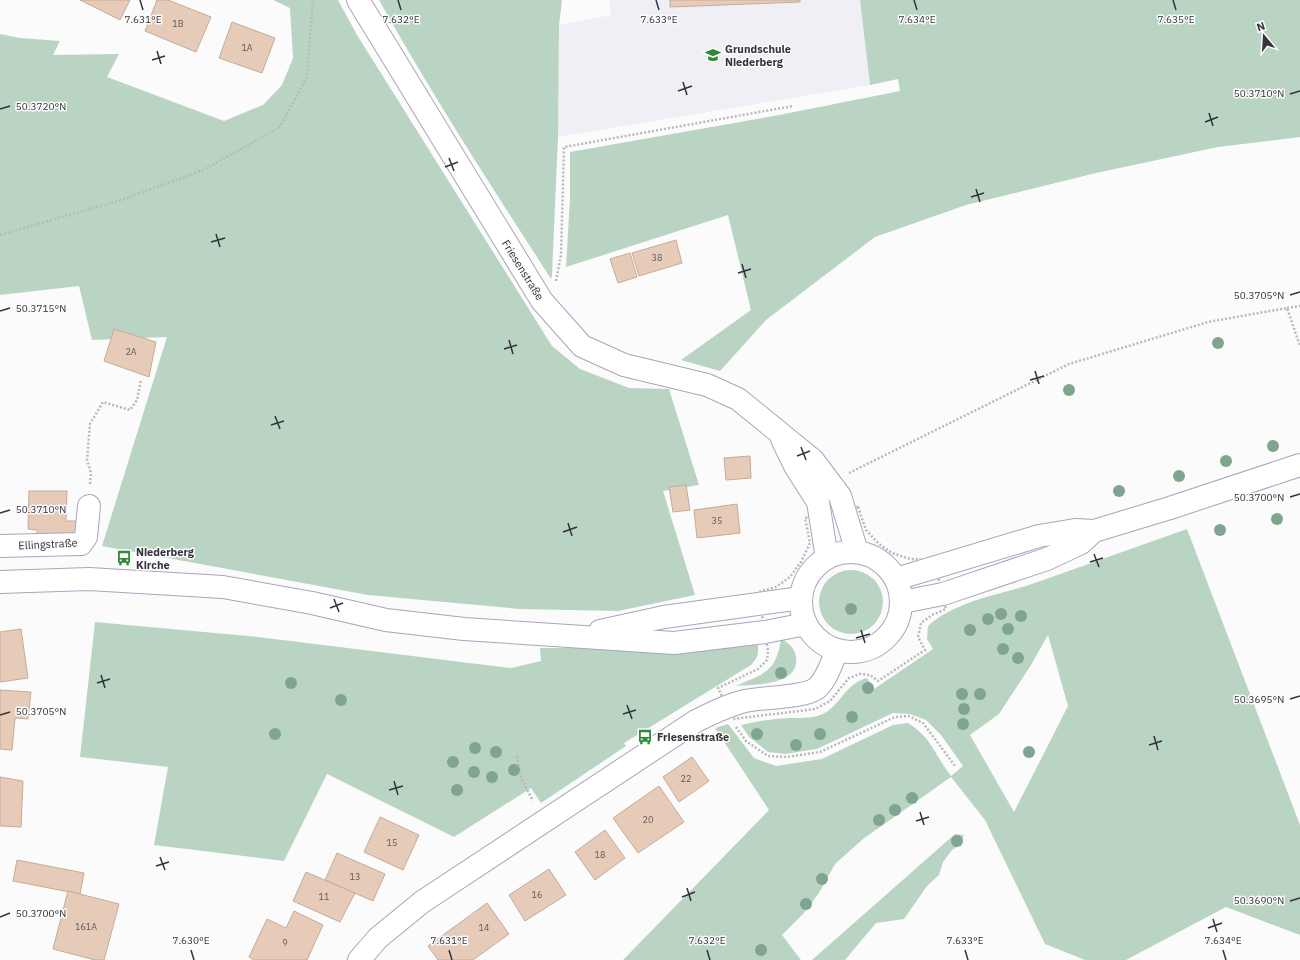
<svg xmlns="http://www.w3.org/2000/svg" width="1300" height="960" font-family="'IBM Plex Sans',sans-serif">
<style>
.built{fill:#f0eff6}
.green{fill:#b9d4c2;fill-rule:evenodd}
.building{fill:#e6cbb8;stroke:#c5ab98}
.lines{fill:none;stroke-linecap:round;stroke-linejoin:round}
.minor-casing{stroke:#a8a4c0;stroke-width:24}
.major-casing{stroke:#a8a4c0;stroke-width:24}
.path{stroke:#b9b9bd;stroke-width:2.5;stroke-dasharray:2 2;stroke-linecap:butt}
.minor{stroke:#fff;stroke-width:22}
.major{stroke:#fff;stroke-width:22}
.tree{fill:#7fa490}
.ticks{fill:none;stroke:#33323d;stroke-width:1.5}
.labels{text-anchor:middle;stroke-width:3;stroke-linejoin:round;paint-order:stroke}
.number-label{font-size:9px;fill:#60585c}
.poi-label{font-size:11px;font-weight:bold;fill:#33323d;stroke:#fbfbfb;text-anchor:start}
.street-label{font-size:11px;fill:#33323d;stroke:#fbfbfb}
.ticks-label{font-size:10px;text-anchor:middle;fill:#33323d;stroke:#fbfbfb;stroke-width:3;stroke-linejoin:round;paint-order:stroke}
</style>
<rect width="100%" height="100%" fill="#fbfbfb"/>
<!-- built -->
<path class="built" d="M609 0H860L870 85 558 137 559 25 611 15Z"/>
<!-- green -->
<g class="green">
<path d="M273 0H338L357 35 552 346 580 369 629 388 669 389 699 485 663 491 695 595 618 611 520 609 368 595 102 546 167 337 92 340 79 286 0 295V34L20 38 60 41 53 55 119 54 107 77 224 121 263 105 282 85 293 58 290 8Z"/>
<path d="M379 0H562L559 25 558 137 552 275 551 279C492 187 432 95 379 0Z"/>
<path d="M860 0H1300V137L1218 147 1096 173 966 205 875 237 766 320 720 371 681 360 751 310 728 215 566 267 570 198V152L774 116 900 91 898 79 870 85Z"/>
<path d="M1187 529 1300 825V935L1226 907 1126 960H1085L1045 944 985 820 951 777 863 839 835 864 819 893 804 913 782 935 801 960H623L769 810 715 728 728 724 754 758 776 766 822 759 893 725 908 723C933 739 934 754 951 776L963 766 941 735 926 720 910 714 893 713 817 749 785 754 768 752 749 737 741 725C757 721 773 719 790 718 798 718 809 718 817 716 839 711 843 684 867 678L874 689 933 649 927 639 928 626C955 601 998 595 1032 584 1084 566 1135 547 1187 529ZM1048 635 1068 706 1014 812 970 735 999 714 1031 665Z"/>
<circle cx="851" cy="602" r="32"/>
<path d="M95 622 258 637 511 668 541 661 540 648H686L757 641C759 652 759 657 751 665L624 743 626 746 541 803 531 788 454 837 327 774 284 861 154 845 168 767 80 757Z"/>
<path d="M781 639C789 643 795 648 796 657 800 686 755 684 736 686 764 673 776 673 781 639Z"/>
<path d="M955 834 964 835 960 845 952 850 943 862 939 875 927 886 904 919 876 923 845 960H812Z"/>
</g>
<!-- building -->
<g class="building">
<path d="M80 0H130L120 20Z"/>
<path d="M157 0H168L211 17 196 52 145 31Z"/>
<path d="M670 0H800V2L670 7Z"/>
<path d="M232 22 275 38 262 73 219 58Z"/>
<path d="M676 240 682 263 639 276 632 253Z"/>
<path d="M630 253 637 277 618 283 610 259Z"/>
<path d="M114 329 156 342 149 377 104 361Z"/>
<path d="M750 456 751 478 726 480 724 458Z"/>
<path d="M686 485 690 510 673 512 669 487Z"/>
<path d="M29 491H67L66 521H78V540L37 539V530L28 529Z"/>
<path d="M737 504 740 533 697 538 694 510Z"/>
<path d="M21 629 28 678 0 682V632Z"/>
<path d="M0 690 31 692 28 719 15 718 12 750 0 749Z"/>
<path d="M692 757 709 781 679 802 663 777Z"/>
<path d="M0 777 23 781 21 827 0 826Z"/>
<path d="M659 786 684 822 638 853 613 818Z"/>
<path d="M380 817 419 835 403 870 364 852Z"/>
<path d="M605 830 625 858 595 880 575 852Z"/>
<path d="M337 853 385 874 373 901 325 880Z"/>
<path d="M17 860 84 873 80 894 13 881Z"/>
<path d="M549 869 566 895 525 921 509 895Z"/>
<path d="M306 872 355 893 340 922 293 901Z"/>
<path d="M68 891 119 904 104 960H95L53 949Z"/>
<path d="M487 903 509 934 473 960H438L428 946Z"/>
<path d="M294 911 323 925 307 960H254L249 957 267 919 286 928Z"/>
</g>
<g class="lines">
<!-- minor casing -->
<g class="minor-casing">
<g id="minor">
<path d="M358 0 542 301 582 346 624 365 707 385 738 399 813 460 840 496 857 552"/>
<path d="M782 439 795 466 818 502 827 558"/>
<path d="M0 546 81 544 86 537 89 506"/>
<path d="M359 960 378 938 422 902 696 721C712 713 728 705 745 701 762 697 805 698 817 688 827 679 832 662 837 650"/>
</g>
</g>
<!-- major casing -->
<g class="major-casing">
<g id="major">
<circle cx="851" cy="602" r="50"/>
<path d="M896 579 1039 536 1075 530 1094 531 1170 508 1300 465"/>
<path d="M0 582 89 579 223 587 312 603 386 620 464 629 674 643 765 632 806 624"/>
<path d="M902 602 943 594 1047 559 1081 543 1094 531"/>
<path d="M600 631 664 617 801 598"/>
</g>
</g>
<!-- path -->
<g class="path">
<path d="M0 235 124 199 203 170 279 128 307 77 313 0"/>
<path d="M556 281 561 255 564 147 793 106"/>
<path d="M1287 308 1300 306"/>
<path d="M849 473 1069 364 1208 322 1287 308 1300 346"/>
<path d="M90 484 91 473 87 460 90 424 103 402 130 410 137 400 141 380"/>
<path d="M858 507 866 530 879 544 892 553 910 559 931 560 936 568 946 609 932 615 921 623 918 637 925 650 878 681 870 675 860 674 849 678 830 701 815 709 733 719 718 688 758 669 767 660 768 651 758 592 776 587 790 577 801 562 810 543 805 518Z"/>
<path d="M736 727 746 741 768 756 787 757 820 752 895 717 909 716 923 723 955 766"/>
<path d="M517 756 521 778 533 801"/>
</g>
<!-- minor -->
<use href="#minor" class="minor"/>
<!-- major -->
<use href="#major" class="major"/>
</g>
<!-- trees -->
<g class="tree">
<circle cx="1218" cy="343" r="6"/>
<circle cx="1069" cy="390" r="6"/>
<circle cx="1273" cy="446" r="6"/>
<circle cx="1226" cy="461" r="6"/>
<circle cx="1179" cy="476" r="6"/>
<circle cx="1119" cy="491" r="6"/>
<circle cx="1277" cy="519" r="6"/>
<circle cx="1220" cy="530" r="6"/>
<circle cx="851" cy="609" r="6"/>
<circle cx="1001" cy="614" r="6"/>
<circle cx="1021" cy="616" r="6"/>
<circle cx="988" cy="619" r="6"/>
<circle cx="1008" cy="629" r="6"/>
<circle cx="970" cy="630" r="6"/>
<circle cx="1003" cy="649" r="6"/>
<circle cx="1018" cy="658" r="6"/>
<circle cx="781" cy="673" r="6"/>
<circle cx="291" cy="683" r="6"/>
<circle cx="868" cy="688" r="6"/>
<circle cx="962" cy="694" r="6"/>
<circle cx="980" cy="694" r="6"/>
<circle cx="341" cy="700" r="6"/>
<circle cx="964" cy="709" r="6"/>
<circle cx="852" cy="717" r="6"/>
<circle cx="963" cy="724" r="6"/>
<circle cx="275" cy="734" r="6"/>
<circle cx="757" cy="734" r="6"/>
<circle cx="820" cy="734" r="6"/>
<circle cx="796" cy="745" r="6"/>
<circle cx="475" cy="748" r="6"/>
<circle cx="496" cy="752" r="6"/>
<circle cx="1029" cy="752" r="6"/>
<circle cx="453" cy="762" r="6"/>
<circle cx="514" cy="770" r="6"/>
<circle cx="474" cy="772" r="6"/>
<circle cx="492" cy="777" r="6"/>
<circle cx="457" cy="790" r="6"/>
<circle cx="912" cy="798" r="6"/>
<circle cx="895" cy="810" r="6"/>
<circle cx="879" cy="820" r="6"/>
<circle cx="957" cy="841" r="6"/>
<circle cx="822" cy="879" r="6"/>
<circle cx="806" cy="904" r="6"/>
<circle cx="761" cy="950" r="6"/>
</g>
<!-- ticks -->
<path class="ticks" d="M140 0 143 10M398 0 401 10M656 0 659 10M914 0 917 10M1173 0 1176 10M157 51 161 64M152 60 165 56M683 82 687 95M678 91 692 86M1290 94 1300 91M0 109 10 106M1209 113 1213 126M1205 122 1218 117M449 158 454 171M445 167 458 162M976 189 980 202M971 197 984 193M216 234 220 247M211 242 225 238M742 264 746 278M738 273 751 269M1290 295 1300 292M0 311 10 308M509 340 513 354M504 349 517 345M1035 371 1039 384M1030 380 1044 376M275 416 280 429M271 425 284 421M801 447 806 460M797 456 810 451M1290 497 1300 494M0 513 10 510M568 523 572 536M563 532 577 527M1094 554 1099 567M1090 562 1103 558M334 599 339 612M330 608 343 603M861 630 865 643M856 638 870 634M101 675 105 688M97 683 110 679M1290 699 1300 696M627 705 632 719M623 714 636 710M0 715 10 712M1154 736 1158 750M1149 745 1162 741M394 781 398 795M389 790 403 786M920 812 924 825M916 821 929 817M160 857 165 870M156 866 169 862M687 888 691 901M682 897 695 892M1290 901 1300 898M0 917 10 913M1213 919 1217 932M1208 928 1222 923M191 950 194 960M449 950 452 960M707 950 710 960M965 950 968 960M1223 950 1226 960"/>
<!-- icons -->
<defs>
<g id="school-bare" transform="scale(1.2)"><path d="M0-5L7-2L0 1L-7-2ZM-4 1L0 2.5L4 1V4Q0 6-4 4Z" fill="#308938" stroke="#fbfbfb" stroke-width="2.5" paint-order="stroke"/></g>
<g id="bus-bare" transform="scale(1.2)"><path d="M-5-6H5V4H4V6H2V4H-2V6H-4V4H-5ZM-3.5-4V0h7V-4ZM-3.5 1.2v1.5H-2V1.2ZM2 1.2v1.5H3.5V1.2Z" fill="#308938" stroke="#fbfbfb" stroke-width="2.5" paint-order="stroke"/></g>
</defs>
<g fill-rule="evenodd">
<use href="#school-bare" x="713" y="55"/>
<use href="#bus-bare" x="124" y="558"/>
<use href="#bus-bare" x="645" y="737"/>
</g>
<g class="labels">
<!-- number labels -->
<g class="number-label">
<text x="178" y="27">1B</text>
<text x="247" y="51">1A</text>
<text x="657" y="261">38</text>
<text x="131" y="355">2A</text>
<text x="717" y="524">35</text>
<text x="686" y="782">22</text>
<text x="648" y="823">20</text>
<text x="392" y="846">15</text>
<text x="600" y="858">18</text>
<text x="355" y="880">13</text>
<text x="537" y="898">16</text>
<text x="324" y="900">11</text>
<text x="86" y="930">161A</text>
<text x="484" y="931">14</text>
<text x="285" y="946">9</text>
</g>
<!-- poi labels -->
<g class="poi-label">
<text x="725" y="53">Grundschule<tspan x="725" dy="13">Niederberg</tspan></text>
<text x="136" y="556">Niederberg<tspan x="136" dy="13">Kirche</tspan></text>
<text x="657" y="741">Friesenstraße</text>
</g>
<!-- street labels -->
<g class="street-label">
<text transform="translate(523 270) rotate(58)" y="4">Friesenstraße</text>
<text transform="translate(48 544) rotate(-3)" y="4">Ellingstraße</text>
</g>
</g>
<g class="ticks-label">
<text x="143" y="23">7.631°E</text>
<text x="401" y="23">7.632°E</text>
<text x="659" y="23">7.633°E</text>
<text x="917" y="23">7.634°E</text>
<text x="1176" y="23">7.635°E</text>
<text x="1259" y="97">50.3710°N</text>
<text x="41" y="110">50.3720°N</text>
<text x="1259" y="299">50.3705°N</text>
<text x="41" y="312">50.3715°N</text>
<text x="1259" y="501">50.3700°N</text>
<text x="41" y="513">50.3710°N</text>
<text x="1259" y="703">50.3695°N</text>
<text x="41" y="715">50.3705°N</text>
<text x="1259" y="904">50.3690°N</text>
<text x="41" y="917">50.3700°N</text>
<text x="191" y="944">7.630°E</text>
<text x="449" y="944">7.631°E</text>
<text x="707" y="944">7.632°E</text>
<text x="965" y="944">7.633°E</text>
<text x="1223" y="944">7.634°E</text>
</g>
<!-- north arrow -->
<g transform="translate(1264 36) rotate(342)" stroke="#fbfbfb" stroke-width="3" paint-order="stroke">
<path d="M0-3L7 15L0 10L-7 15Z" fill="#33323d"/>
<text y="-6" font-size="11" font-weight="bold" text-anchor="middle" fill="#33323d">N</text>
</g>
</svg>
